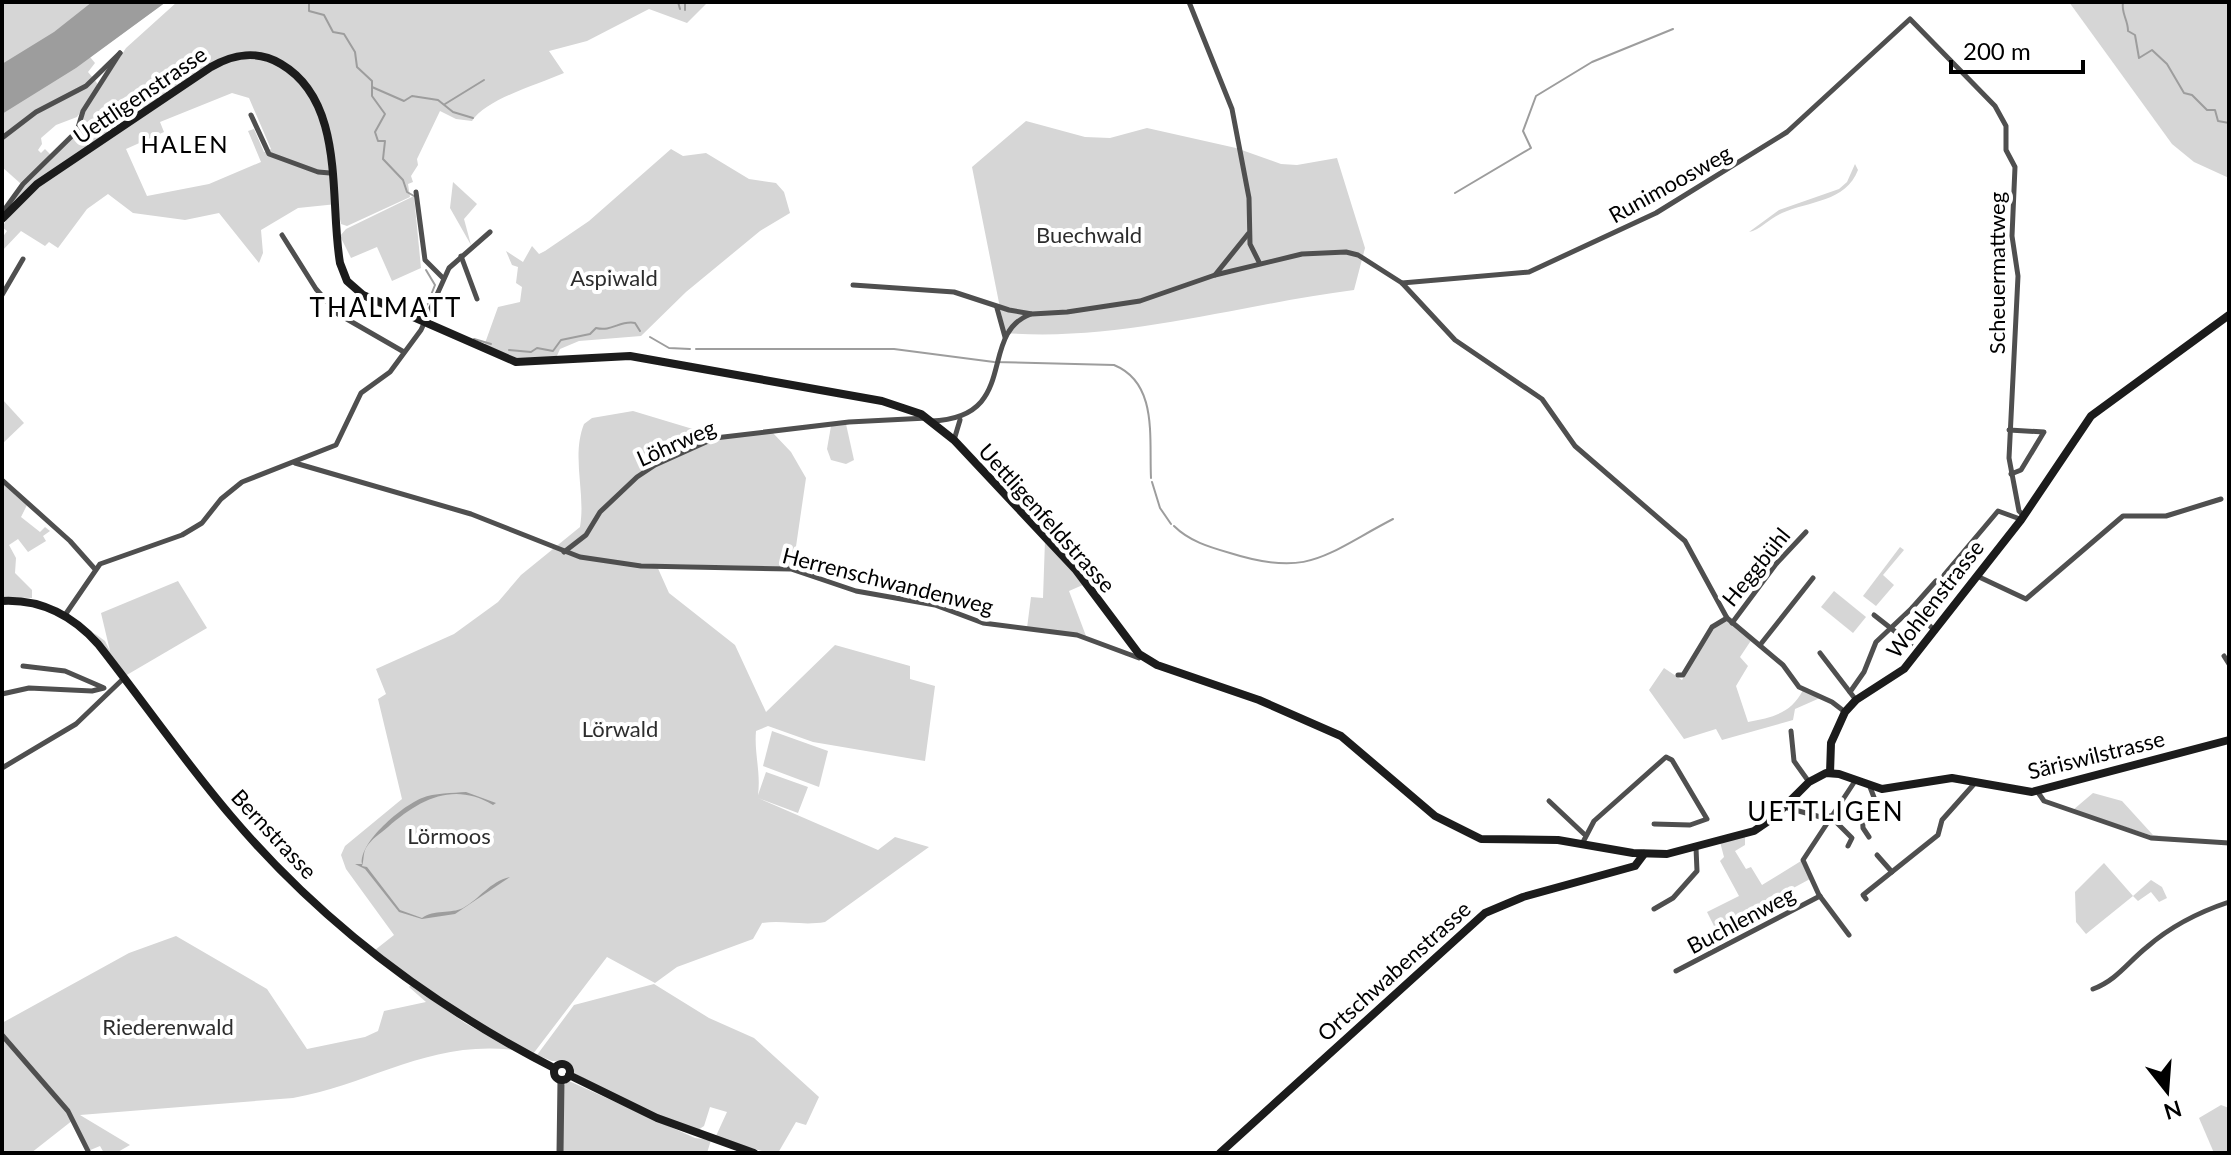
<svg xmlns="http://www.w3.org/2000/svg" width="2231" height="1155" font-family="Lato,sans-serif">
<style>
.green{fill:#d6d6d6;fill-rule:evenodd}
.water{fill:#9d9d9d}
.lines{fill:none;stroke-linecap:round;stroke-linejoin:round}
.stream{stroke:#9d9d9d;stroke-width:2}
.minor{stroke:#4f4f4f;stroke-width:5}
.tertiary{stroke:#4f4f4f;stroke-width:7}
.secondary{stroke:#1c1c1c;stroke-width:8}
.labels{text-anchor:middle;stroke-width:8;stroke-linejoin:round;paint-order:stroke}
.street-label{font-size:22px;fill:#000;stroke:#fff}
.park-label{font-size:22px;fill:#2d2d2d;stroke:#fff}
.neighbourhood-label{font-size:24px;letter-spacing:2px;fill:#000;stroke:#fff}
.quarter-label{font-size:26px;letter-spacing:2px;fill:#000;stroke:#fff}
</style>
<rect width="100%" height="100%" fill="#fff"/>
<!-- green -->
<g class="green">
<path d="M2 2H166L90 57 95 63 88 72 93 78 86 85 32 113 2 136Z"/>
<path d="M177 2 201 4 708 2 687 23 649 9 587 41 549 51 564 73C539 84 486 99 472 121L456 119 440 111 417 159 418 165 411 176 413 182 408 184 410 197 347 226 341 224 337 204 298 208 261 230 263 253 259 263 219 213 185 220 133 213 108 194 87 209 58 248 49 242 45 246 21 231 2 251V238L7 231 2 227 6 221 2 218 23 186 79 131 84 112 126 48ZM232 93 249 98 271 149 264 152 254 129 248 131 261 162 209 184 147 196 126 149 164 132 160 122Z"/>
<path d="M2069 2H2229V178L2194 162 2172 144Z"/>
<path d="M94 79 99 86 77 117 56 125 41 138 42 144 38 150 41 153 45 149 51 155 20 183 2 167V140L33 115Z"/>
<path d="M1026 121 1085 137 1110 138 1147 128 1236 148 1281 164 1297 165 1337 158 1365 248 1354 290C1237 305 1123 342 1005 333L972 167Z"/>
<path d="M671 149 683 156 706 153 749 179 776 183 784 192 790 213 760 231 686 292 641 336 579 341 560 349 556 358H513L484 346 498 307 520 302 522 287 516 283 518 267 512 265 506 251 523 262 532 246 539 254 545 251 589 221Z"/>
<path d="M1855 164 1858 170C1846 202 1809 201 1782 213 1770 218 1760 230 1749 232L1779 210 1839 189 1847 182Z"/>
<path d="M453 182 477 204 464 219 471 245 450 208Z"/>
<path d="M414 196 421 268 392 281 377 247 351 258 340 236 346 229Z"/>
<path d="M2 399 24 423 2 444Z"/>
<path d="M633 411 716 436 773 433 791 452 806 478 793 567 656 564 669 593 735 645 766 712 835 645 910 666V679L935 686 925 761 813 742 768 726 756 731C754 753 761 772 758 795L766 772 808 787 798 813 758 798 878 850 895 837 929 847 825 922C803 926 784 920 762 923L753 939 677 967 655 983 607 957 533 1054 446 1003 375 950 394 935 346 869 341 855 345 846 402 799 378 699 386 694 376 669 454 634 498 602 521 575 580 527C586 493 571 457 584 424L592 418Z"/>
<path d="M846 424 854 460 846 464 831 460 827 449 831 426Z"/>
<path d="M2 482 27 505 21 517 40 532 45 527 50 531 43 536 46 541 28 552 18 539 9 545 16 558 15 573 32 590V598L2 597Z"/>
<path d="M1045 540 1085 584 1069 591 1086 636 1027 628 1031 597 1043 598Z"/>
<path d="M1900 547 1904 550 1883 575 1894 585 1876 606 1863 596Z"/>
<path d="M178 581 207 628 125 676 94 633 105 641 110 651 101 613Z"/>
<path d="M1834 591 1866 617 1853 633 1821 607Z"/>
<path d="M1728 619 1752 639 1740 657 1748 666 1736 686 1748 722C1772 717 1791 714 1803 690L1820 698 1795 709 1793 720 1722 740 1716 729 1684 739 1649 690 1664 668 1682 680 1712 627Z"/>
<path d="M772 731 828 751 819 787 763 766Z"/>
<path d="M2093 793 2122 801 2153 835 2173 837 2153 836 2073 810Z"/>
<path d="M1745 834V845L1735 851 1746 869 1751 867 1762 885 1801 861 1810 879 1762 905 1763 908 1716 930 1707 912 1739 896 1720 861 1724 857 1720 842Z"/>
<path d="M2104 863 2133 896 2151 880 2162 887 2167 898 2159 902 2151 892 2138 901 2133 896 2086 934 2076 922 2075 892Z"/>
<path d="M176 936 267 989 307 1049 365 1037 378 1031 384 1011 426 1002 409 987 411 985 465 1023 514 1050C429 1040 372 1084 293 1098L80 1115 130 1145 116 1153H104L100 1146 88 1151 73 1120 31 1153H2V1023L129 953Z"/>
<path d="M654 984 709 1018 754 1038 819 1097 806 1125 796 1122 778 1153C758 1153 735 1142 716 1136L727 1112 710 1107 704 1126 698 1130 658 1116 575 1074 566 1061H552L537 1055 574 1005Z"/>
<path d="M569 1081 695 1138 711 1140 707 1153H562L563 1086Z"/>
<path d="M2221 1105 2229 1108V1153H2214L2199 1118Z"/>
</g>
<!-- water -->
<g class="water">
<path d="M92 2H166L76 68 2 114V64L54 32Z"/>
<path d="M466 792 496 803 493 805C453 781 419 800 388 827 379 835 372 838 366 848 363 853 364 861 362 866L367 867 400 910 422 918C434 909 451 914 463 908 481 898 489 882 510 877L455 914 422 919 399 912 365 869 355 864H362C359 842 402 806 422 798 434 793 453 793 466 792Z"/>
</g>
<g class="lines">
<!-- stream -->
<g class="stream">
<path d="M309 2V11L324 15 333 32 344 34 355 52 357 67 372 81V96L385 114 375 132 378 141H385L383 159 403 180 407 192 414 196"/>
<path d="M678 2 680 9"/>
<path d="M685 2V10"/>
<path d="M2123 2C2121 14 2128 19 2128 31L2135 35 2139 58 2152 50 2167 64 2184 93 2192 95 2207 110H2215L2218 121 2229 123"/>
<path d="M372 87 404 101 412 96 438 100 453 112 473 118"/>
<path d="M445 104 484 80"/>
<path d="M1455 193 1531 148 1523 131 1536 96 1592 62 1673 29"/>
<path d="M423 315 435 285 426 270"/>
<path d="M650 337 669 348 690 349"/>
<path d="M474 339 491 344"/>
<path d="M696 349H894L994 362 1114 365C1158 383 1149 437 1151 478"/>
<path d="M509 350 531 352 537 348 553 351 561 340 590 334 596 328C612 332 620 320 635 323L640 331"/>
<path d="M1152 482 1160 508 1171 524"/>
<path d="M1174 526C1189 541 1209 547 1230 553 1309 578 1324 555 1393 519"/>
</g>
<!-- minor -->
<g class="minor">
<path d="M1189 2 1232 109 1249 198 1250 244 1259 262"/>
<path d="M251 115 269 154 318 172 330 173"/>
<path d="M2 138 36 112 86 86 120 53"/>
<path d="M416 192 425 260 443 278"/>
<path d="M2 213 23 184 77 131 83 111 120 53"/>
<path d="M282 235 316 289 338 314 404 352"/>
<path d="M461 256 477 299"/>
<path d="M1215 275 1302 254 1346 252 1358 255 1402 283 1455 340 1542 399 1575 446 1685 541 1727 618 1783 665 1799 687 1832 702 1845 712"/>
<path d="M1402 283 1529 272 1656 213 1787 132 1910 19 1995 106 2006 126V150L2015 167 2012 236 2018 276 2009 458 2019 511 2024 516"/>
<path d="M853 285 954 292 1009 310 1032 314 1067 312 1140 301 1215 275 1248 234"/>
<path d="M2 295 23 259"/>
<path d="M997 308 1005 337"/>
<path d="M931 421C1022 418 976 334 1031 314"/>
<path d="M2009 430 2044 432 2021 470 2011 474"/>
<path d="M954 440 960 420"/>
<path d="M295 463 471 514 580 557 641 566 791 569 856 591 935 605 983 623 1077 635 1139 658"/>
<path d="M2 480 70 541 94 568"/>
<path d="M564 552 586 535 600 512 637 477 655 465 715 438 849 422 927 418"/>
<path d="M1944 575 1998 511 2020 519"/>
<path d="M1977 576 2026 599 2123 516H2166L2221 499"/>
<path d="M65 615 100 564 182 535 202 523 221 499 242 482 336 445 361 393 390 372 421 330 449 268 490 232"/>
<path d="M1874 615 1911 644"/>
<path d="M1732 623 1776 564 1806 532"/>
<path d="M1934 630 1912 608 1936 581"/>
<path d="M1760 645 1813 578"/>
<path d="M1820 653 1856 700"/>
<path d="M2224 656 2229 664"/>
<path d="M23 666 65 671 102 687"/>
<path d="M1678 675H1683L1712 627 1727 618"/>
<path d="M1850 692 1864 672 1876 642 1912 608"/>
<path d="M2 694 29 688 92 691 104 688"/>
<path d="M1791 731 1794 761 1809 782"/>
<path d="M2 768 76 724 124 678"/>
<path d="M2037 791 2044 801 2151 838 2229 843"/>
<path d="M1549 801 1584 834"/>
<path d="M1784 807 1828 819"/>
<path d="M1830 816 1852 838 1848 846"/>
<path d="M1869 837 1863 828 1862 811 1875 800 1870 787"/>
<path d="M1582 844 1594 821 1666 757 1672 760 1707 819 1690 825 1654 824"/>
<path d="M1877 855 1892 872"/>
<path d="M1866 899 1863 895 1938 835 1942 820 1975 783"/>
<path d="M1654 909 1673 898 1697 871 1696 848"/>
<path d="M1849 935 1819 895 1803 860 1855 781"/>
<path d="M1676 971 1820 896"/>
<path d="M2093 989C2117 980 2128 962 2147 947 2171 926 2199 912 2229 902"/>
<path d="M2 1035 68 1111 89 1153"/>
</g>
<!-- tertiary -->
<path class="tertiary" d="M560 1153 561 1080"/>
<!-- secondary -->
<g class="secondary">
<path d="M2 219 37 184 211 67C233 54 258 50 281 64 346 102 329 199 340 263L347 281 363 295 516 362 630 356 882 401 921 414 954 440 1076 570 1139 654 1157 665 1259 700 1341 736 1435 816 1481 839 1558 840 1633 853 1667 854 1754 831 1773 818 1809 782 1826 773 1839 774 1882 789 1952 778 2032 792 2229 740"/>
<path d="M2 601C41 599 72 615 98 644 143 701 184 761 231 816 321 922 431 1005 554 1068"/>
<path d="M1830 773 1831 743 1845 712 1856 700 1904 669 2021 520 2091 416 2229 315"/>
<circle cx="562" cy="1072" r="8"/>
<path d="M569 1075 657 1118 754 1153"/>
<path d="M1220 1153 1485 913 1523 897 1635 866 1644 854"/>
</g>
</g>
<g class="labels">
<!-- street labels -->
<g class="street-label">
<text transform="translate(140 95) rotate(-34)" y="8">Uettligenstrasse</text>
<text transform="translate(1670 184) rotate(-29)" y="8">Runimoosweg</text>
<text transform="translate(1997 273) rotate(-90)" y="8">Scheuermattweg</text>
<text transform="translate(676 443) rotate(-24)" y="8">Löhrweg</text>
<text transform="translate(1047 518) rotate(48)" y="8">Uettligenfeldstrasse</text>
<text transform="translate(1756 567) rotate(-51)" y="8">Heggbühl</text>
<text transform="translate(888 581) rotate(14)" y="8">Herrenschwandenweg</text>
<text transform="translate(1935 599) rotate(-52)" y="8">Wohlenstrasse</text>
<text transform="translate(2096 755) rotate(-14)" y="8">Säriswilstrasse</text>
<text transform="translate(274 834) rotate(47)" y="8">Bernstrasse</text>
<text transform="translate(1741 920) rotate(-28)" y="8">Buchlenweg</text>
<text transform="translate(1394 971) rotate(-42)" y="8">Ortschwabenstrasse</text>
</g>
<!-- park labels -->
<g class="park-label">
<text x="1089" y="243">Buechwald</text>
<text x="614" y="286">Aspiwald</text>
<text x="620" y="737">Lörwald</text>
<text x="449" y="844">Lörmoos</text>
<text x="168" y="1035">Riederenwald</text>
</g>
<!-- neighbourhood labels -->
<g class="neighbourhood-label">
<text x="185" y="153">HALEN</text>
</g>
<!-- quarter labels -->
<g class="quarter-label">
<text x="386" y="317">THALMATT</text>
<text x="1826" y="821">UETTLIGEN</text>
</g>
</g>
<!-- border -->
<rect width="2231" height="1155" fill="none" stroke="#000000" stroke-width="8"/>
<!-- north arrow -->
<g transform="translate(2167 1091) rotate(163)" stroke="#ffffff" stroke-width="6" paint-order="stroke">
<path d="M0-6L14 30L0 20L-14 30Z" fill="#000000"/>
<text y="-12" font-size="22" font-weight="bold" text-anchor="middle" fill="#000000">N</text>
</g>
<!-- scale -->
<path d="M1951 60v12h132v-12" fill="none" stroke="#000000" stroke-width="4"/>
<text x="1963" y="60" font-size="24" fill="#000000" stroke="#ffffff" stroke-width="6" paint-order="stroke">200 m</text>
</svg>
